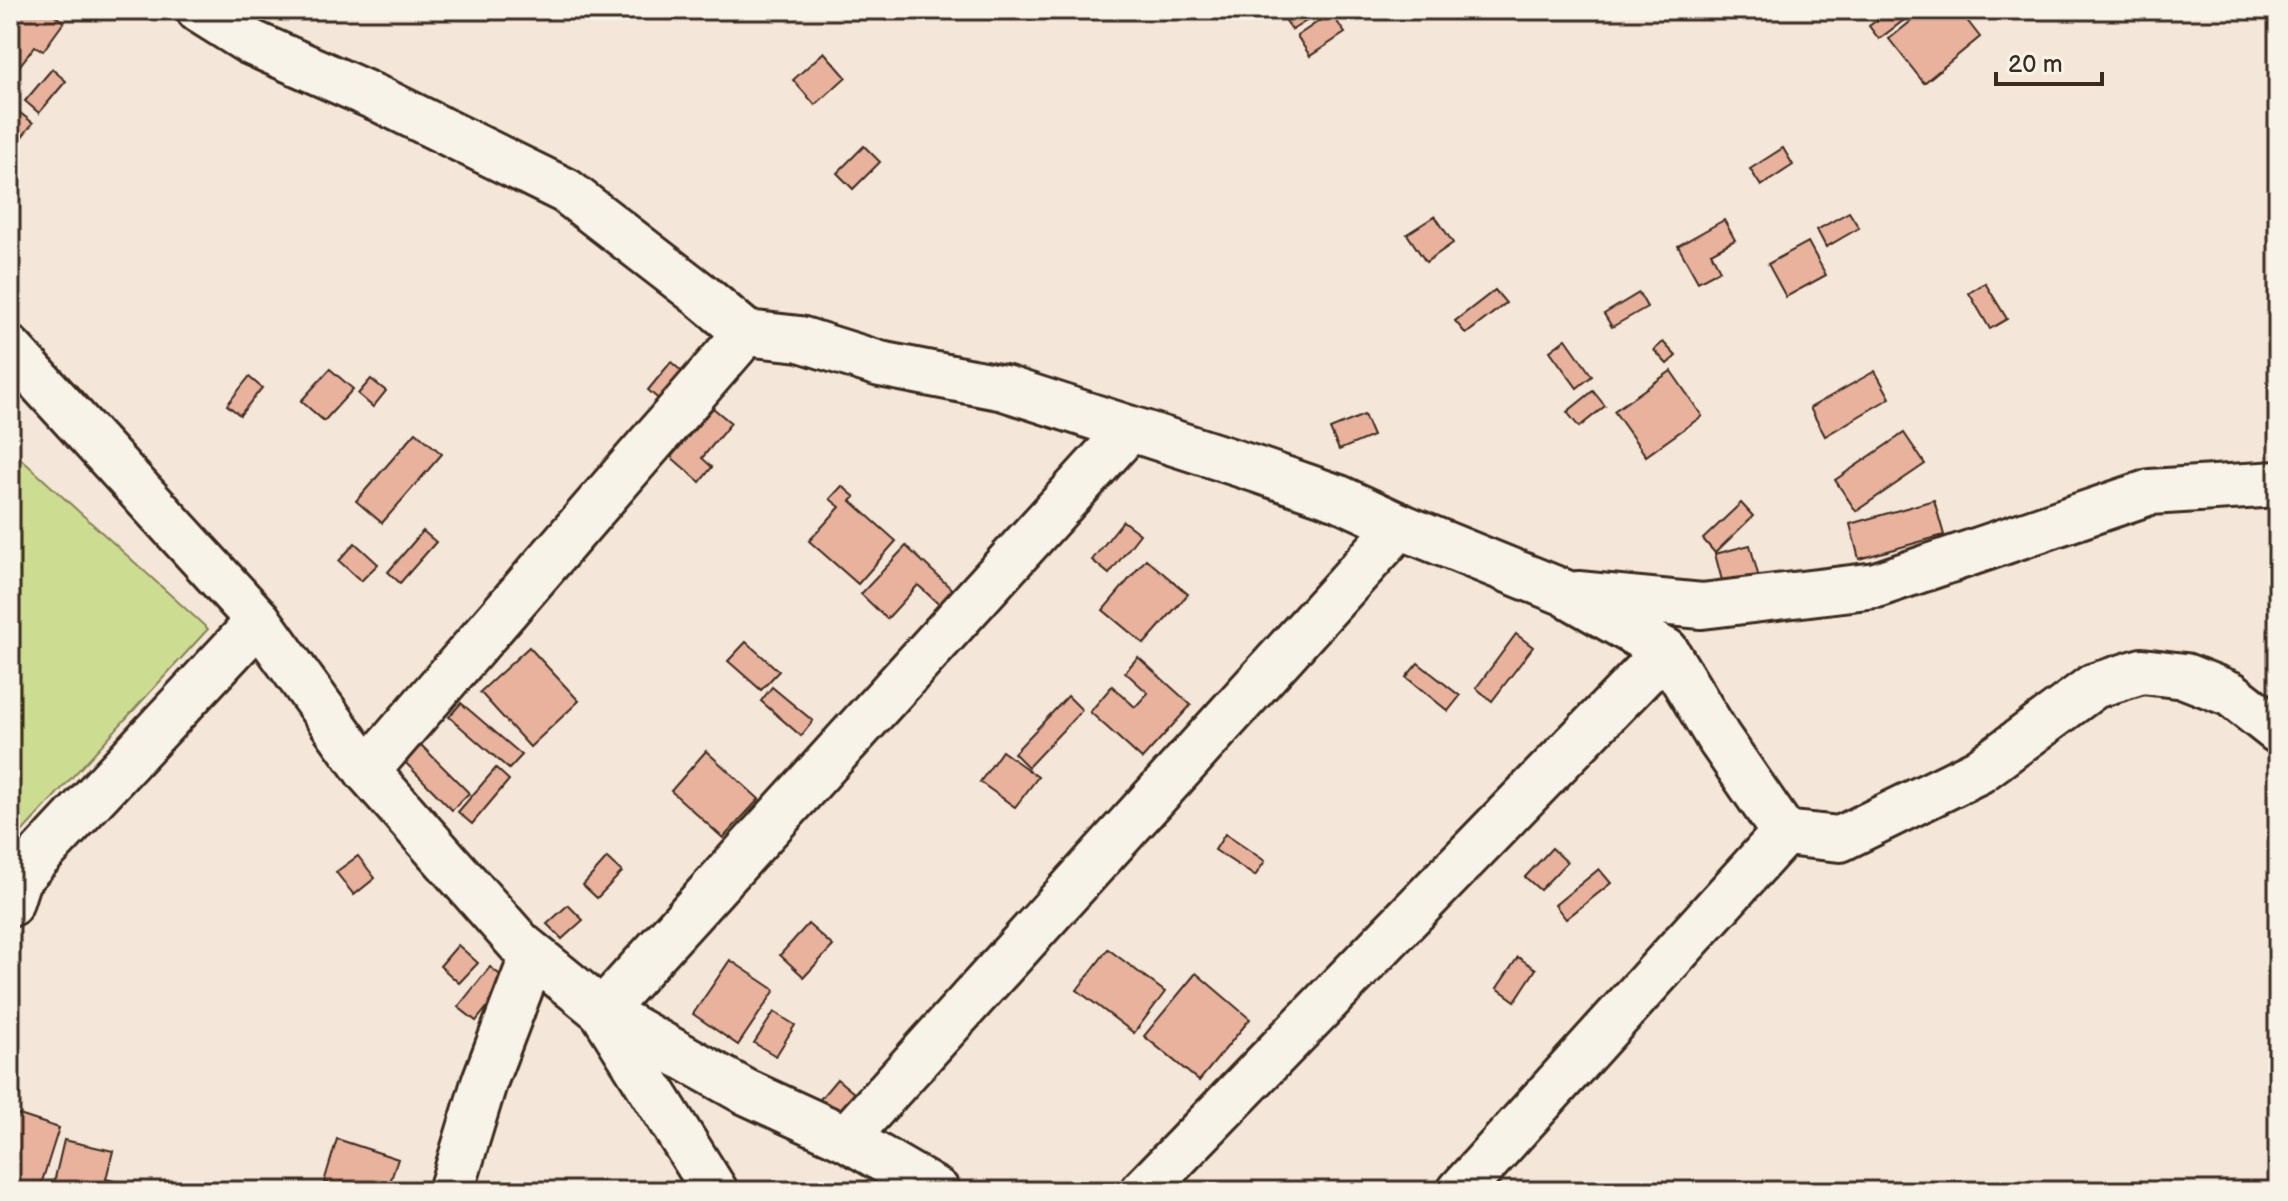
<svg xmlns="http://www.w3.org/2000/svg" width="2288" height="1201" font-family="'Balsamiq Sans',sans-serif">
<style>
.green{fill:#ccdc90;stroke:#848357;stroke-width:2}
.building{fill:#e8b29c;stroke:#3b2a1e;stroke-width:2}
.lines{fill:none;stroke-linecap:round;stroke-linejoin:round}
.minor-casing{stroke:#3b2a1e;stroke-width:50}
.minor{stroke:#f7f3e8;stroke-width:44}
</style>
<rect width="100%" height="100%" fill="#f4e6d9"/>
<filter id="ink" filterUnits="userSpaceOnUse"><feTurbulence type="fractalNoise" baseFrequency=".0125" numOctaves="2"/><feDisplacementMap in="SourceGraphic" scale="16" xChannelSelector="R" yChannelSelector="G"/><feConvolveMatrix kernelMatrix="1 2 1 2 8 2 1 2 1" color-interpolation-filters="sRGB"/></filter>
<g filter="url(#ink)">
<!-- green -->
<path class="green" d="M10 449 208 629 10 845Z"/>
<!-- building -->
<g class="building">
<path d="M24 10H48L64 22 43 51 35 46 10 78V29Z"/>
<path d="M1279 10H1324L1292 30Z"/>
<path d="M1891 10H1903L1908 17 1879 39 1869 26Z"/>
<path d="M1925 10H1959L1980 37 1924 83 1889 39Z"/>
<path d="M1331 13 1345 33 1310 56 1297 36Z"/>
<path d="M824 52 846 77 815 105 793 80Z"/>
<path d="M52 69 66 81 39 113 25 101Z"/>
<path d="M10 105 33 123 13 148 10 146Z"/>
<path d="M864 146 880 162 853 189 837 173Z"/>
<path d="M1783 148 1793 165 1761 186 1750 169Z"/>
<path d="M1849 212 1859 228 1826 247 1817 230Z"/>
<path d="M1435 216 1453 243 1426 262 1407 234Z"/>
<path d="M1724 220 1735 240 1711 253 1720 270 1698 282 1678 246Z"/>
<path d="M1808 242 1826 275 1786 297 1768 264Z"/>
<path d="M1985 283 2007 319 1990 329 1969 293Z"/>
<path d="M1495 290 1506 303 1466 334 1455 321Z"/>
<path d="M1639 293 1647 307 1612 327 1604 314Z"/>
<path d="M1566 339 1592 376 1577 388 1550 351Z"/>
<path d="M1663 342 1676 356 1667 364 1654 350Z"/>
<path d="M671 362 686 375 663 403 648 390Z"/>
<path d="M330 369 353 389 324 421 301 401Z"/>
<path d="M1671 371 1702 416 1646 456 1614 411Z"/>
<path d="M1875 371 1890 398 1825 436 1810 408Z"/>
<path d="M249 377 262 388 240 415 227 405Z"/>
<path d="M371 379 386 391 373 407 358 394Z"/>
<path d="M1593 391 1605 406 1579 427 1567 412Z"/>
<path d="M713 408 731 423 702 458 712 467 700 482 671 457Z"/>
<path d="M1364 415 1373 436 1339 450 1330 429Z"/>
<path d="M416 432 442 454 382 523 356 501Z"/>
<path d="M1904 433 1925 464 1856 511 1835 480Z"/>
<path d="M842 486 855 497 851 501 896 541 858 584 809 541 840 507 830 499Z"/>
<path d="M1934 500 1944 535 1859 559 1850 524Z"/>
<path d="M1741 503 1753 516 1715 553 1703 539Z"/>
<path d="M1123 521 1140 534 1109 574 1092 560Z"/>
<path d="M423 531 436 542 400 583 388 572Z"/>
<path d="M355 543 378 564 361 581 339 561Z"/>
<path d="M1750 545 1759 578 1724 588 1715 554Z"/>
<path d="M906 546 959 596 945 610 918 585 887 619 861 594Z"/>
<path d="M1146 559 1188 594 1144 644 1103 610Z"/>
<path d="M1516 634 1533 647 1492 701 1476 688Z"/>
<path d="M746 642 779 671 761 690 728 661Z"/>
<path d="M529 647 579 701 530 747 480 692Z"/>
<path d="M1138 657 1191 705 1142 759 1090 712 1112 686 1135 707 1148 693 1125 672Z"/>
<path d="M1418 663 1460 696 1448 711 1406 677Z"/>
<path d="M772 687 813 721 801 736 761 701Z"/>
<path d="M1068 696 1082 710 1028 767 1014 753Z"/>
<path d="M461 703 522 755 509 769 449 717Z"/>
<path d="M417 741 469 793 452 810 400 757Z"/>
<path d="M706 751 759 799 723 838 671 791Z"/>
<path d="M1002 751 1038 777 1015 807 980 782Z"/>
<path d="M496 768 509 780 472 824 458 812Z"/>
<path d="M1225 834 1265 861 1255 876 1215 850Z"/>
<path d="M1552 848 1567 862 1540 890 1525 877Z"/>
<path d="M358 856 375 878 354 895 336 872Z"/>
<path d="M607 858 622 872 597 898 583 885Z"/>
<path d="M1599 869 1611 883 1566 919 1555 905Z"/>
<path d="M568 905 583 920 562 939 547 924Z"/>
<path d="M808 924 833 946 804 977 780 955Z"/>
<path d="M458 945 478 963 459 983 440 966Z"/>
<path d="M1108 949 1165 992 1134 1033 1077 990Z"/>
<path d="M1518 957 1536 969 1515 1001 1497 988Z"/>
<path d="M730 960 775 990 738 1045 693 1014Z"/>
<path d="M490 967 508 981 476 1021 458 1007Z"/>
<path d="M1196 973 1250 1019 1199 1081 1144 1036Z"/>
<path d="M774 1012 795 1025 776 1056 754 1043Z"/>
<path d="M837 1079 855 1094 834 1120 815 1105Z"/>
<path d="M10 1112 59 1128 39 1191 10 1183Z"/>
<path d="M337 1139 398 1159 387 1191H352L324 1182Z"/>
<path d="M64 1140 113 1151 106 1179 123 1183 122 1191H52Z"/>
</g>
<g class="lines">
<!-- minor casing -->
<g class="minor-casing">
<g id="minor">
<path d="M199 10 250 42 381 100 566 191 702 296 746 333 800 339 880 364 1004 388 1258 470 1339 498 1400 526 1563 592 1666 651 1718 737 1784 833 1840 839 1979 771 2094 686 2142 671 2185 676 2231 694 2278 731"/>
<path d="M10 349 259 621 367 771 520 944 602 1011 744 1091 846 1138 937 1191"/>
<path d="M1578 594 1702 606 1876 585 2150 492 2278 484"/>
<path d="M367 771 746 333"/>
<path d="M10 904 18 879 259 621"/>
<path d="M846 1138 1400 526"/>
<path d="M451 1191 484 1083 533 955"/>
<path d="M715 1191 602 1011 1130 429"/>
<path d="M1143 1191 1666 651"/>
<path d="M1460 1191 1784 833"/>
</g>
</g>
<!-- minor -->
<use href="#minor" class="minor"/>
</g>
</g>
<!-- margin -->
<rect width="2288" height="1201" fill="none" stroke="#f7f3e8" stroke-width="40"/>
<rect x="20" y="20" width="2248" height="1161" fill="none" stroke="#3b2a1e" stroke-width="3" filter="url(#ink)"/>
<!-- scale -->
<path d="M1996 72v12h106v-12" fill="none" stroke="#3b2a1e" stroke-width="4"/>
<text x="2008" y="72" font-size="24" fill="#3b2a1e" stroke="#f7f3e8" stroke-width="6" paint-order="stroke">20 m</text>
</svg>
